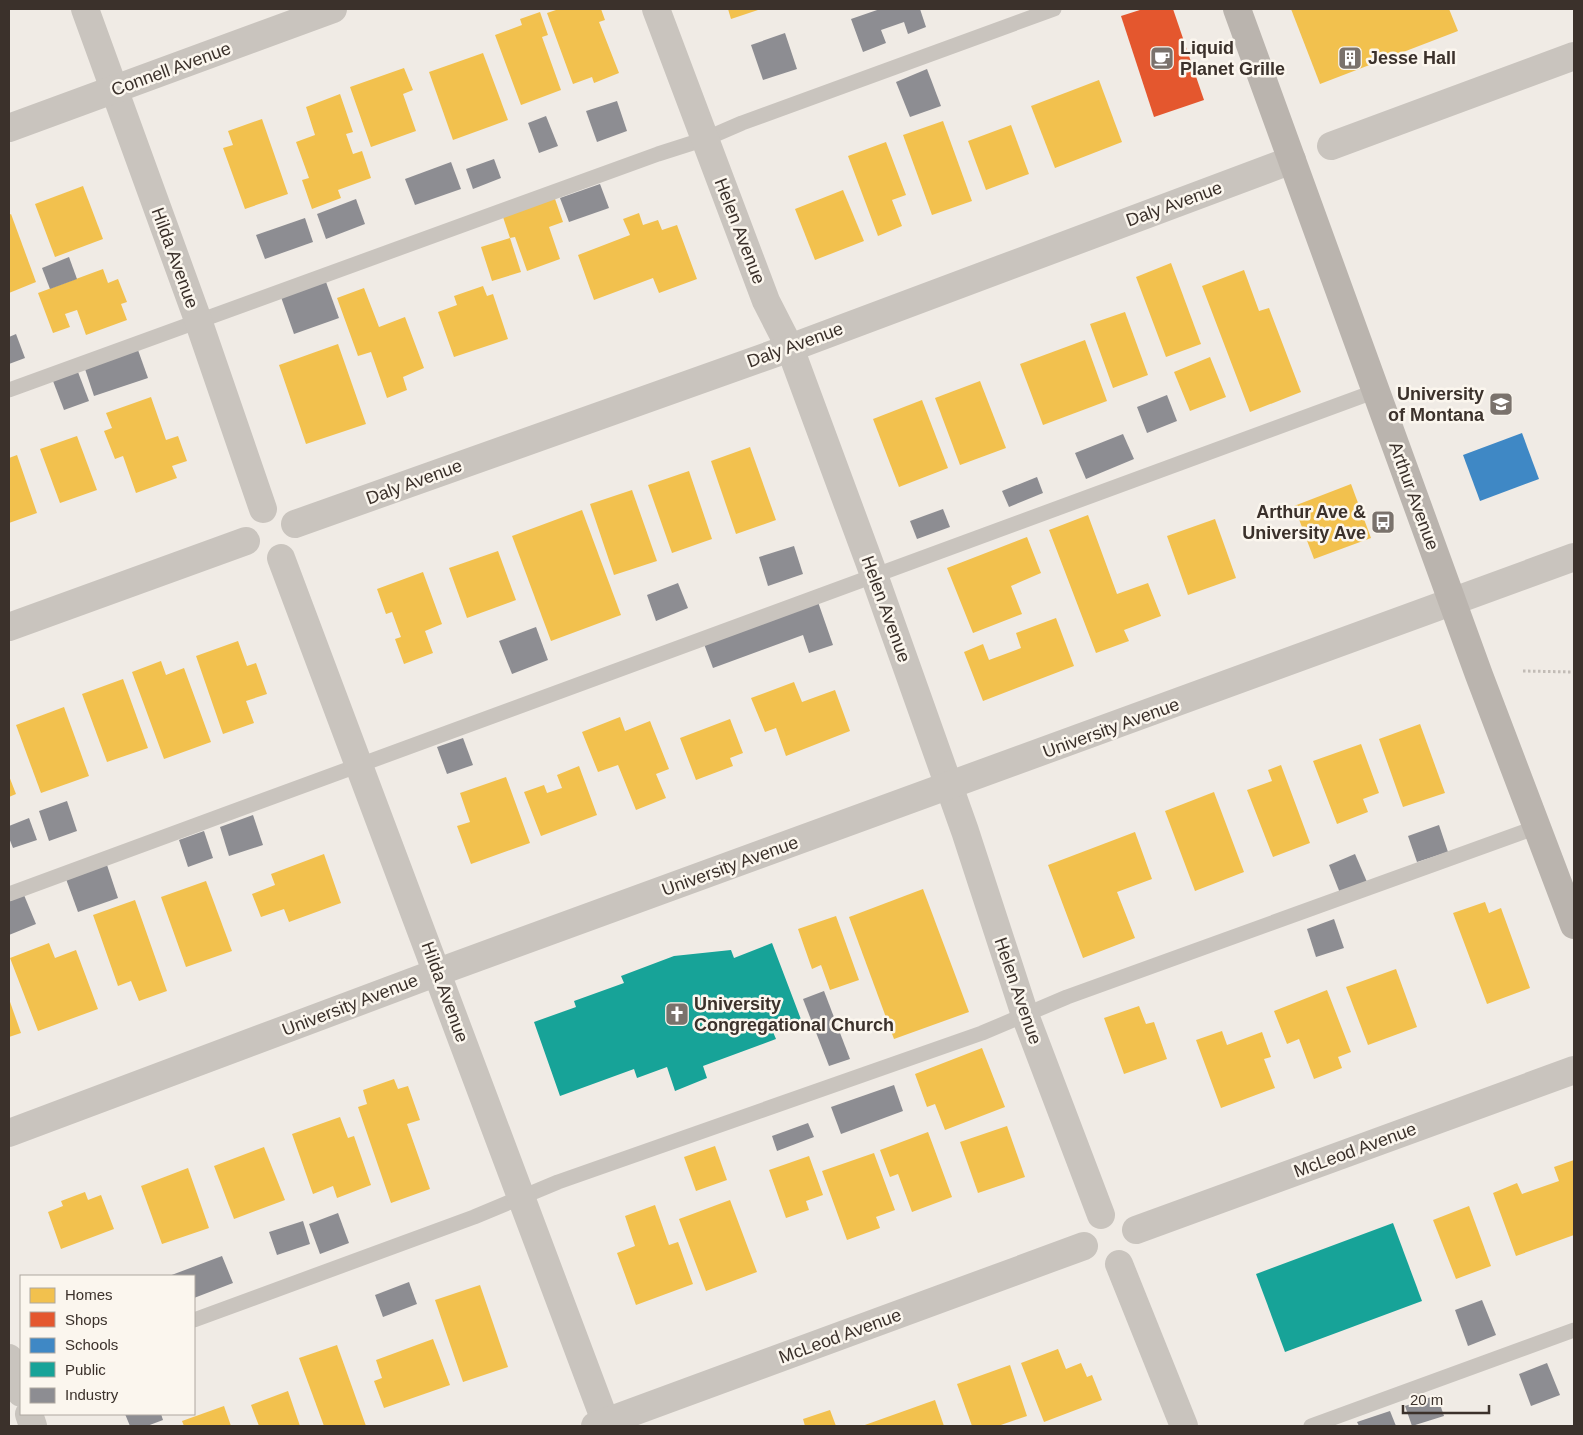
<svg xmlns="http://www.w3.org/2000/svg" width="1583" height="1435" font-family="Arial,sans-serif">
<style>
.homes{fill:#f2c14e}
.shops{fill:#e4572e}
.schools{fill:#3f88c5}
.public{fill:#17a398}
.industry{fill:#8d8d92}
.lines{fill:none;stroke-linecap:round;stroke-linejoin:round}
.path{stroke:#c2bcb6;stroke-width:3;stroke-dasharray:2.5 2.5;stroke-linecap:butt}
.lane{stroke:#c9c4be;stroke-width:15}
.street{stroke:#c9c4be;stroke-width:28}
.secondary{stroke:#bab4ae;stroke-width:28}
.labels{text-anchor:middle;stroke-width:5;stroke-linejoin:round;paint-order:stroke}
.poi-label{font-size:18px;font-weight:bold;fill:#3b312b;stroke:#fbf6ee;text-anchor:start}
.street-label{font-size:18px;fill:#3b312b;stroke:#fbf6ee}
</style>
<rect width="100%" height="100%" fill="#f0ebe5"/>
<!-- homes -->
<g class="homes">
<path d="M559 9H601L605 20 599 22 619 73 594 83 592 77 573 84 547 13Z"/>
<path d="M728 9H761L731 19Z"/>
<path d="M1291 9H1449L1458 31 1320 84Z"/>
<path d="M540 12 548 35 542 37 561 90 521 105 495 35 522 25 520 19Z"/>
<path d="M483 53 508 120 453 140 429 72Z"/>
<path d="M404 68 413 90 403 94 416 131 371 147 350 87Z"/>
<path d="M1099 80 1122 142 1055 168 1031 106Z"/>
<path d="M340 94 353 132 346 134 353 154 362 151 371 178 338 190 341 198 312 209 302 180 309 178 296 142 315 135 306 107Z"/>
<path d="M262 119 288 194 245 209 223 148 233 145 228 131Z"/>
<path d="M943 121 972 201 932 215 903 135Z"/>
<path d="M1011 125 1029 174 986 190 968 141Z"/>
<path d="M886 142 906 195 892 200 902 226 878 236 848 156Z"/>
<path d="M83 186 103 239 55 257 35 204Z"/>
<path d="M843 190 864 241 815 260 795 209Z"/>
<path d="M554 196 563 222 549 227 560 259 527 271 515 237 510 238 502 214Z"/>
<path d="M639 213 643 225 658 220 662 230 677 225 697 279 659 293 653 278 594 300 578 255 630 235 623 219Z"/>
<path d="M11 214 36 282 9 293V215Z"/>
<path d="M510 238 521 272 492 281 481 247Z"/>
<path d="M1171 263 1201 344 1166 357 1136 277Z"/>
<path d="M103 269 108 283 118 279 127 302 121 304 127 320 86 335 77 310 65 314 70 327 53 333 38 293Z"/>
<path d="M1244 270 1259 311 1269 308 1301 392 1250 412 1202 286Z"/>
<path d="M483 286 487 296 493 294 508 339 454 357 438 312 457 305 454 296Z"/>
<path d="M364 288 379 327 405 317 424 368 403 377 407 390 387 398 371 352 358 356 337 298Z"/>
<path d="M1125 312 1148 375 1113 388 1090 324Z"/>
<path d="M1085 340 1107 401 1043 425 1020 364Z"/>
<path d="M338 344 366 424 306 444 279 365Z"/>
<path d="M1210 357 1226 397 1190 411 1174 372Z"/>
<path d="M980 381 1006 448 960 465 935 398Z"/>
<path d="M151 397 166 440 178 436 187 461 172 466 177 478 136 493 123 456 115 459 104 431 112 428 106 413Z"/>
<path d="M922 400 948 468 899 487 873 419Z"/>
<path d="M77 436 97 490 60 503 40 449Z"/>
<path d="M750 447 776 520 736 534 711 461Z"/>
<path d="M17 455 37 513 9 523V458Z"/>
<path d="M689 471 712 539 672 553 648 485Z"/>
<path d="M1351 484 1371 538 1314 559 1294 506Z"/>
<path d="M632 490 657 561 614 575 590 504Z"/>
<path d="M582 510 621 615 551 641 512 536Z"/>
<path d="M1088 515 1117 594 1148 583 1161 616 1124 630 1129 641 1096 653 1049 530Z"/>
<path d="M1215 519 1236 578 1188 595 1167 536Z"/>
<path d="M1027 537 1041 573 1011 586 1022 614 973 633 947 568Z"/>
<path d="M498 551 516 600 467 618 449 568Z"/>
<path d="M423 572 442 624 425 631 433 653 404 664 395 639 401 637 392 612 386 614 377 589Z"/>
<path d="M1056 618 1074 666 983 701 964 652 983 644 989 660 1021 648 1016 633Z"/>
<path d="M238 641 247 666 256 663 267 694 246 701 254 723 223 734 196 656Z"/>
<path d="M161 661 166 675 184 668 211 742 164 759 132 672Z"/>
<path d="M123 679 148 748 107 762 82 694Z"/>
<path d="M794 682 802 702 835 690 850 731 786 756 776 728 765 732 751 698Z"/>
<path d="M64 707 89 776 41 793 16 725Z"/>
<path d="M620 717 625 731 650 721 669 769 656 774 666 798 636 810 618 765 598 772 582 732Z"/>
<path d="M730 719 743 753 730 758 733 766 696 780 680 738Z"/>
<path d="M1420 724 1445 793 1403 807 1379 739Z"/>
<path d="M1361 744 1379 793 1363 799 1368 812 1337 824 1313 761Z"/>
<path d="M1281 765 1310 843 1273 857 1247 790 1272 781 1268 770Z"/>
<path d="M579 766 597 815 541 836 524 792 544 785 547 793 562 788 557 775Z"/>
<path d="M9 776 16 794 9 797Z"/>
<path d="M506 777 530 843 471 864 457 826 470 822 460 793Z"/>
<path d="M1214 792 1244 872 1195 891 1165 811Z"/>
<path d="M1135 832 1152 879 1117 892 1135 938 1083 958 1048 865Z"/>
<path d="M324 854 341 903 289 922 284 909 261 917 252 894 275 885 271 874Z"/>
<path d="M206 881 232 951 186 967 161 897Z"/>
<path d="M923 889 969 1012 894 1039 849 917Z"/>
<path d="M135 900 167 991 139 1001 131 981 118 986 93 915Z"/>
<path d="M1485 902 1489 913 1501 908 1530 988 1487 1004 1453 913Z"/>
<path d="M836 916 859 980 830 990 821 965 812 969 798 929Z"/>
<path d="M49 943 55 958 76 950 98 1009 38 1031 10 958Z"/>
<path d="M1396 969 1417 1027 1368 1045 1346 987Z"/>
<path d="M1327 990 1351 1052 1338 1057 1342 1068 1314 1079 1299 1039 1287 1044 1274 1011Z"/>
<path d="M9 999 21 1033 9 1037Z"/>
<path d="M1139 1006 1146 1024 1154 1022 1167 1059 1124 1074 1104 1018Z"/>
<path d="M1222 1031 1227 1045 1262 1032 1271 1057 1264 1059 1275 1088 1221 1108 1196 1040Z"/>
<path d="M982 1048 1005 1107 945 1130 935 1104 927 1107 915 1074Z"/>
<path d="M394 1079 398 1089 408 1086 420 1120 407 1124 430 1189 391 1203 358 1107 367 1104 363 1090Z"/>
<path d="M340 1117 348 1138 354 1136 371 1185 337 1198 333 1186 313 1194 292 1134Z"/>
<path d="M1007 1126 1025 1177 978 1193 960 1142Z"/>
<path d="M928 1132 952 1197 912 1212 898 1174 890 1177 880 1150Z"/>
<path d="M715 1146 727 1180 696 1191 684 1157Z"/>
<path d="M264 1147 285 1200 234 1219 214 1166Z"/>
<path d="M874 1153 895 1210 876 1217 880 1228 847 1240 822 1171Z"/>
<path d="M809 1156 823 1195 806 1201 809 1210 786 1218 769 1170Z"/>
<path d="M1574 1160V1235L1516 1256 1493 1193 1517 1183 1522 1194 1559 1181 1554 1167Z"/>
<path d="M188 1168 209 1228 162 1244 141 1186Z"/>
<path d="M85 1192 88 1200 101 1195 114 1229 61 1249 48 1212 63 1206 61 1201Z"/>
<path d="M730 1200 757 1272 706 1291 679 1219Z"/>
<path d="M655 1205 669 1245 678 1242 693 1284 636 1305 617 1253 635 1246 625 1216Z"/>
<path d="M1469 1206 1491 1266 1456 1279 1433 1220Z"/>
<path d="M480 1285 508 1367 463 1382 435 1300Z"/>
<path d="M433 1339 450 1385 384 1408 374 1381 382 1378 376 1360Z"/>
<path d="M337 1345 366 1426H324L299 1358Z"/>
<path d="M1058 1349 1066 1369 1081 1363 1087 1377 1092 1375 1102 1400 1044 1422 1021 1363Z"/>
<path d="M1010 1365 1027 1416 998 1426H972L957 1384Z"/>
<path d="M288 1391 300 1426H259L251 1405Z"/>
<path d="M935 1400 944 1426H862Z"/>
<path d="M224 1406 231 1426H184L182 1421Z"/>
<path d="M830 1410 836 1426H805L803 1419Z"/>
</g>
<!-- shops -->
<path class="shops" d="M1143 9H1173L1204 100 1154 117 1121 16Z"/>
<!-- schools -->
<path class="schools" d="M1522 433 1539 479 1480 501 1463 455Z"/>
<!-- public -->
<g class="public">
<path d="M772 943 802 1022 773 1032 776 1039 703 1066 707 1078 675 1091 667 1067 637 1078 634 1069 560 1096 534 1022 576 1007 574 1001 624 983 621 976 674 956 731 950 734 958Z"/>
<path d="M1393 1223 1422 1301 1285 1352 1256 1274Z"/>
</g>
<!-- industry -->
<g class="industry">
<path d="M880 9H920L926 27 908 34 904 22 881 30 886 43 863 52 851 19Z"/>
<path d="M785 33 797 69 763 80 751 45Z"/>
<path d="M927 69 941 106 910 117 896 82Z"/>
<path d="M617 101 627 131 597 142 586 111Z"/>
<path d="M546 116 558 146 539 153 528 123Z"/>
<path d="M494 159 501 178 473 189 466 169Z"/>
<path d="M451 162 461 189 415 205 405 179Z"/>
<path d="M600 184 609 208 569 222 560 198Z"/>
<path d="M356 199 365 224 326 239 317 214Z"/>
<path d="M305 218 313 242 265 259 256 235Z"/>
<path d="M69 257 77 279 50 289 42 268Z"/>
<path d="M326 282 339 318 294 334 281 297Z"/>
<path d="M16 334 25 358 9 364V337Z"/>
<path d="M138 350 148 378 94 396 85 369Z"/>
<path d="M78 372 89 401 64 410 53 381Z"/>
<path d="M1167 395 1177 421 1147 433 1137 407Z"/>
<path d="M1123 434 1134 459 1086 479 1075 453Z"/>
<path d="M1037 477 1043 493 1009 507 1002 491Z"/>
<path d="M943 509 950 527 917 539 910 521Z"/>
<path d="M794 546 803 574 768 586 759 557Z"/>
<path d="M678 583 688 608 656 621 647 595Z"/>
<path d="M818 602 833 645 809 653 803 635 713 668 704 644Z"/>
<path d="M536 627 548 660 512 674 499 641Z"/>
<path d="M463 738 473 765 447 774 437 747Z"/>
<path d="M67 801 77 831 49 841 39 811Z"/>
<path d="M253 815 263 845 229 856 220 827Z"/>
<path d="M29 818 37 840 13 848 9 838V826Z"/>
<path d="M1439 825 1448 852 1417 862 1408 836Z"/>
<path d="M204 831 213 858 188 867 179 840Z"/>
<path d="M1355 854 1367 882 1340 893 1329 865Z"/>
<path d="M107 865 118 898 78 912 66 879Z"/>
<path d="M24 895 36 924 9 935V901Z"/>
<path d="M1334 919 1344 948 1316 957 1307 929Z"/>
<path d="M824 991 850 1059 829 1066 803 999Z"/>
<path d="M894 1085 903 1111 841 1134 831 1107Z"/>
<path d="M808 1123 814 1137 777 1151 772 1136Z"/>
<path d="M338 1213 349 1243 320 1254 309 1224Z"/>
<path d="M303 1221 310 1244 277 1255 269 1232Z"/>
<path d="M222 1256 233 1283 194 1298V1276H169Z"/>
<path d="M409 1282 417 1304 383 1317 375 1295Z"/>
<path d="M1482 1300 1496 1335 1468 1346 1455 1310Z"/>
<path d="M1547 1363 1560 1395 1531 1406 1519 1374Z"/>
<path d="M1437 1395 1444 1416 1412 1426 1405 1406Z"/>
<path d="M1390 1411 1396 1426H1359L1357 1422Z"/>
<path d="M125 1414H161L163 1420 147 1426H130Z"/>
</g>
<g class="lines">
<!-- path -->
<path class="path" d="M1523 671 1574 672"/>
<!-- lane -->
<g class="lane">
<path d="M9 390 658 154 705 139 742 123 1054 9"/>
<path d="M9 894 1376 391"/>
<path d="M194 1320 474 1217 558 1182 982 1033 1067 997 1537 827"/>
<path d="M1311 1426 1574 1330"/>
</g>
<!-- street -->
<g class="street">
<path d="M85 9 198 320 263 509"/>
<path d="M656 9 766 301 790 348 874 575 965 831 1025 1015 1101 1215"/>
<path d="M9 128 333 9"/>
<path d="M1331 146 1574 56"/>
<path d="M295 524 790 348 1292 160"/>
<path d="M281 558 607 1426"/>
<path d="M9 627 246 541"/>
<path d="M9 1133 438 972 1574 557"/>
<path d="M1136 1230 1574 1070"/>
<path d="M1119 1264 1184 1426"/>
<path d="M9 1358 21 1393"/>
<path d="M29 1414 33 1426"/>
<path d="M595 1426 1084 1246"/>
</g>
<!-- secondary -->
<path class="secondary" d="M1237 9 1479 675 1574 925"/>
</g>
<!-- icons -->
<defs>
<g id="cafe-square" transform="scale(1.25)"><rect x="-9" y="-9" width="18" height="18" rx="4" fill="#7a726c" stroke="#fbf6ee"/><path d="M-5.5-4.5H6V0H3Q3 3.5 0 3.5H-2.5Q-5.5 3.5-5.5 0ZM3-3.2v2h1.7v-2ZM-6 4.5H4V6H-6Z" fill="#fff"/></g>
<g id="building-square" transform="scale(1.25)"><rect x="-9" y="-9" width="18" height="18" rx="4" fill="#7a726c" stroke="#fbf6ee"/><path d="M-4-6H4V6H1V3H-1V6H-4ZM-2.5-4.3h1.7v1.8h-1.7ZM.8-4.3h1.7v1.8H.8ZM-2.5-1h1.7V.8h-1.7ZM.8-1h1.7V.8H.8Z" fill="#fff"/></g>
<g id="university-square" transform="scale(1.25)"><rect x="-9" y="-9" width="18" height="18" rx="4" fill="#7a726c" stroke="#fbf6ee"/><path d="M0-5L7-2L0 1L-7-2ZM-4 1L0 2.5L4 1V4Q0 6-4 4Z" fill="#fff"/></g>
<g id="bus-square" transform="scale(1.25)"><rect x="-9" y="-9" width="18" height="18" rx="4" fill="#7a726c" stroke="#fbf6ee"/><path d="M-5-6H5V4H4V6H2V4H-2V6H-4V4H-5ZM-3.5-4V0h7V-4ZM-3.5 1.2v1.5H-2V1.2ZM2 1.2v1.5H3.5V1.2Z" fill="#fff"/></g>
<g id="church-square" transform="scale(1.25)"><rect x="-9" y="-9" width="18" height="18" rx="4" fill="#7a726c" stroke="#fbf6ee"/><path d="M-1.2-6h2.4v3.5h3.3v2.4h-3.3V6h-2.4V-.1h-3.3v-2.4h3.3Z" fill="#fff"/></g>
</defs>
<g fill-rule="evenodd">
<use href="#cafe-square" x="1162" y="58"/>
<use href="#building-square" x="1350" y="58"/>
<use href="#university-square" x="1501" y="404"/>
<use href="#bus-square" x="1383" y="522"/>
<use href="#church-square" x="677" y="1014"/>
</g>
<g class="labels">
<!-- poi labels -->
<g class="poi-label">
<text x="1180" y="54">Liquid<tspan x="1180" dy="21">Planet Grille</tspan></text>
<text x="1368" y="64">Jesse Hall</text>
<text x="1484" y="400" text-anchor="end">University<tspan x="1484" dy="21">of Montana</tspan></text>
<text x="1366" y="518" text-anchor="end">Arthur Ave &amp;<tspan x="1366" dy="21">University Ave</tspan></text>
<text x="694" y="1010">University<tspan x="694" dy="21">Congregational Church</tspan></text>
</g>
<!-- street labels -->
<g class="street-label">
<text transform="translate(171 69) rotate(-20)" y="6">Connell Avenue</text>
<text transform="translate(1174 204) rotate(-20)" y="6">Daly Avenue</text>
<text transform="translate(740 231) rotate(69)" y="6">Helen Avenue</text>
<text transform="translate(175 258) rotate(70)" y="6">Hilda Avenue</text>
<text transform="translate(795 345) rotate(-20)" y="6">Daly Avenue</text>
<text transform="translate(414 482) rotate(-20)" y="6">Daly Avenue</text>
<text transform="translate(1414 496) rotate(70)" y="6">Arthur Avenue</text>
<text transform="translate(886 609) rotate(70)" y="6">Helen Avenue</text>
<text transform="translate(1111 728) rotate(-20)" y="6">University Avenue</text>
<text transform="translate(730 866) rotate(-20)" y="6">University Avenue</text>
<text transform="translate(1018 991) rotate(71)" y="6">Helen Avenue</text>
<text transform="translate(445 992) rotate(70)" y="6">Hilda Avenue</text>
<text transform="translate(350 1005) rotate(-21)" y="6">University Avenue</text>
<text transform="translate(1355 1150) rotate(-20)" y="6">McLeod Avenue</text>
<text transform="translate(840 1336) rotate(-20)" y="6">McLeod Avenue</text>
</g>
</g>
<!-- border -->
<rect width="1583" height="1435" fill="none" stroke="#3b312b" stroke-width="20"/>
<!-- legend -->
<rect x="20" y="1275" width="175" height="140" fill="#fbf6ee" stroke="#aea7a0"/>
<rect x="30" y="1288" width="25" height="15" fill="#f2c14e" stroke="#aea7a0"/>
<text x="65" y="1300" font-size="15" fill="#3b312b">Homes</text>
<rect x="30" y="1312" width="25" height="15" fill="#e4572e" stroke="#aea7a0"/>
<text x="65" y="1325" font-size="15" fill="#3b312b">Shops</text>
<rect x="30" y="1338" width="25" height="15" fill="#3f88c5" stroke="#aea7a0"/>
<text x="65" y="1350" font-size="15" fill="#3b312b">Schools</text>
<rect x="30" y="1362" width="25" height="15" fill="#17a398" stroke="#aea7a0"/>
<text x="65" y="1375" font-size="15" fill="#3b312b">Public</text>
<rect x="30" y="1388" width="25" height="15" fill="#8d8d92" stroke="#aea7a0"/>
<text x="65" y="1400" font-size="15" fill="#3b312b">Industry</text>
<!-- scale -->
<path d="M1403 1405v8h86v-8" fill="none" stroke="#3b312b" stroke-width="2.5"/>
<text x="1410" y="1405" font-size="15" fill="#3b312b" stroke="#fbf6ee" stroke-width="4" paint-order="stroke">20 m</text>
</svg>
